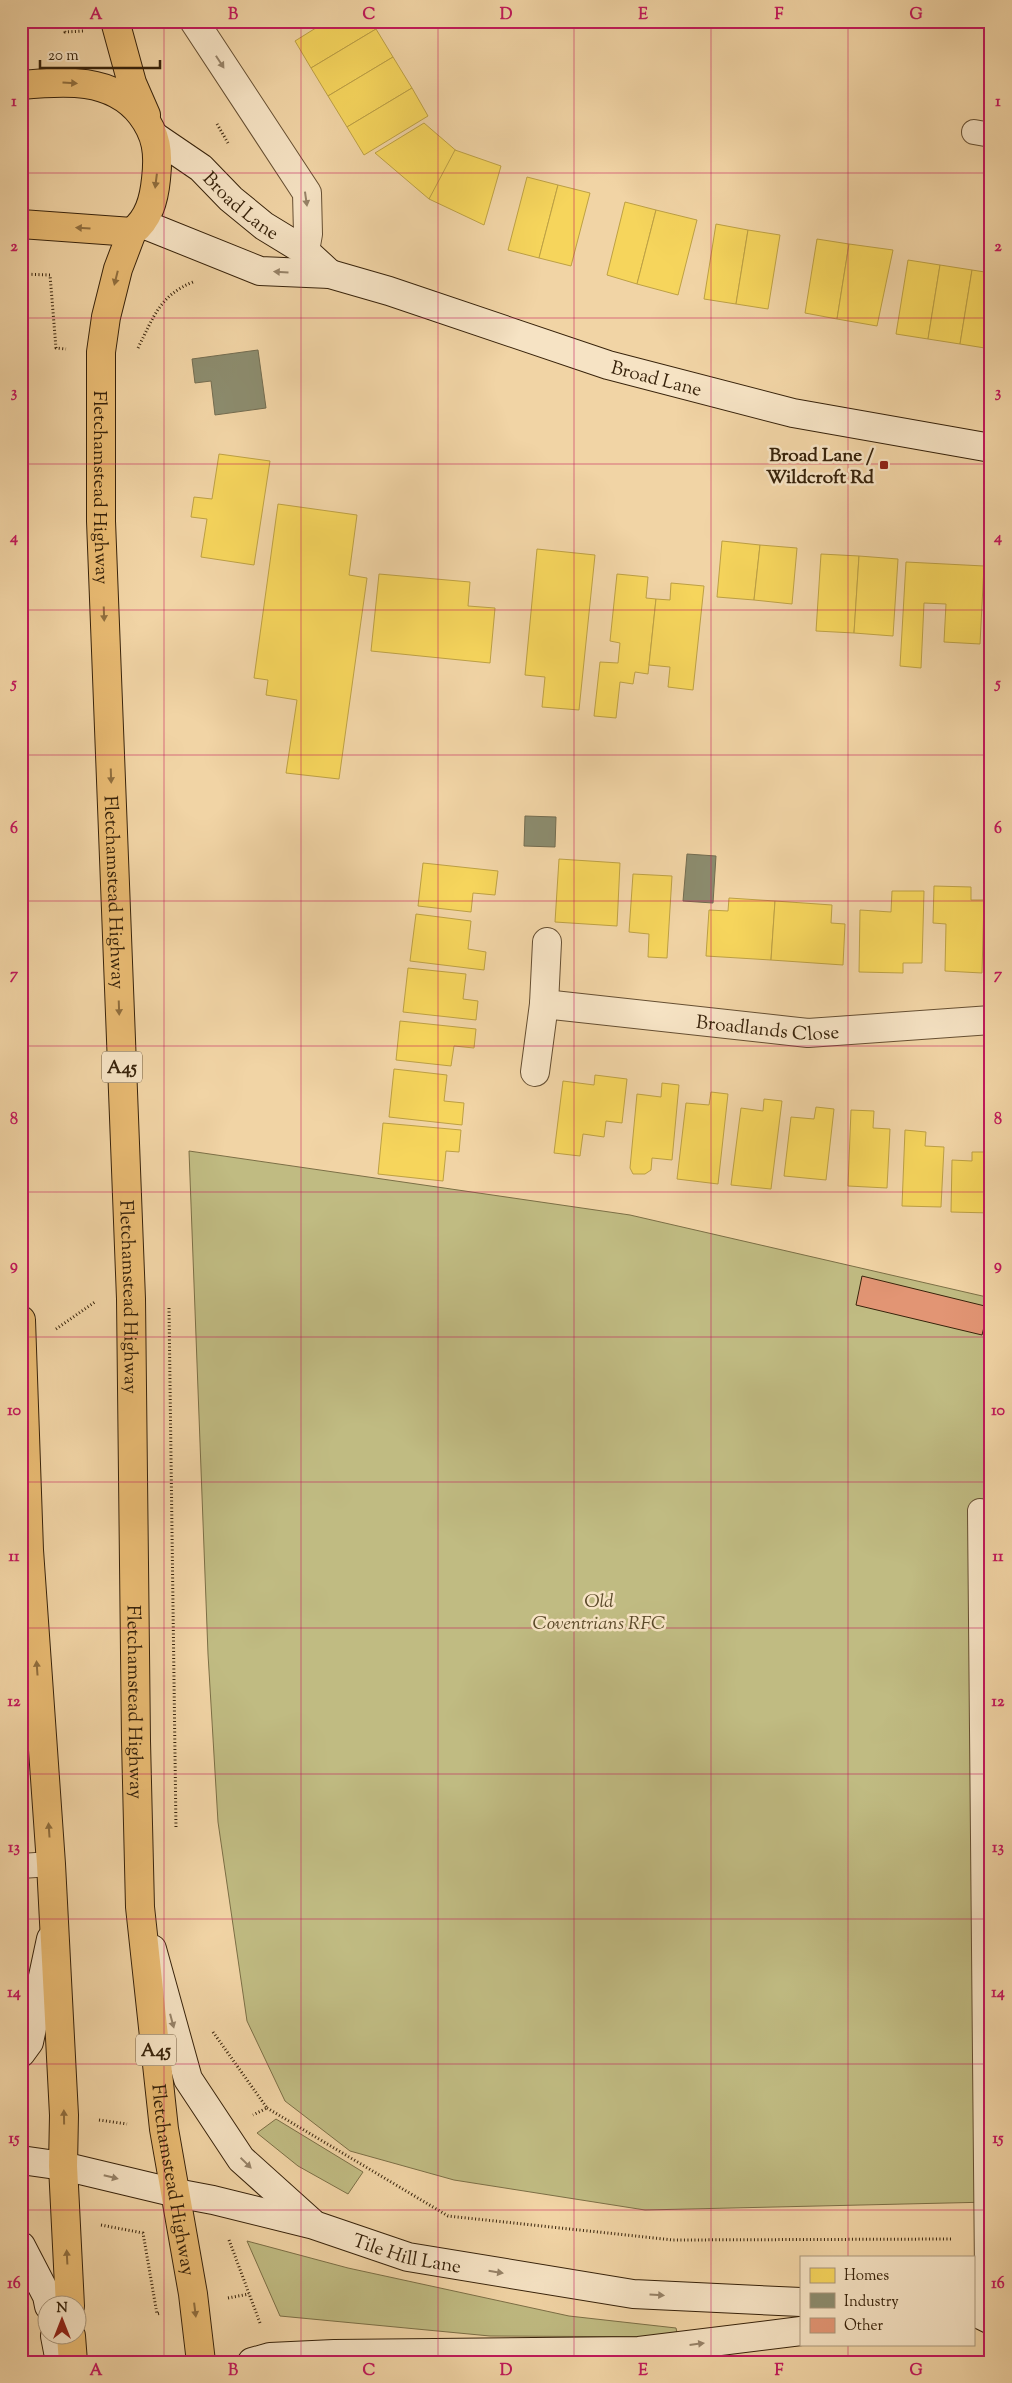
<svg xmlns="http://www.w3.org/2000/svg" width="1012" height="2383" font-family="'Sorts Mill Goudy',serif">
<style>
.green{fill:#c0bb82;stroke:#7c6f46}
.homes{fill:#f6d55c;stroke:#bda044}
.industry{fill:#8c8c6e;stroke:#736c50}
.building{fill:#e29574;stroke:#38230b}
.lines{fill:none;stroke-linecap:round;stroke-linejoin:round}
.lane-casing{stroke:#664f32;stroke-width:26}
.street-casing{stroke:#664f32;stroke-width:30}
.secondary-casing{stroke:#38230b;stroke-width:30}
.highway-casing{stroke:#38230b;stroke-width:30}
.path{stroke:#38230b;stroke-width:3;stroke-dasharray:1 2.5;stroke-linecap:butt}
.lane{stroke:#f6e3c4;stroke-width:24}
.street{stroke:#f6e3c4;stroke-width:28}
.secondary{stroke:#f6e3c4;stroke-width:28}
.highway{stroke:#e8ba72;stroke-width:28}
.oneway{fill:#978368}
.oneway2{fill:#906e3e}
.grid{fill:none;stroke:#c2185b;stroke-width:1;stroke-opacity:0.55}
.poi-dot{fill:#8f2418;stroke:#f6e3c4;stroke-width:2}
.labels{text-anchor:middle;stroke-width:5;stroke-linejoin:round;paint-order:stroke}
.shield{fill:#f6e3c4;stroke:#715d42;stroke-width:1}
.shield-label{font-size:18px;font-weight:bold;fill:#38230b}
.street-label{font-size:19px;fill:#38230b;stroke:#f6e3c4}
.poi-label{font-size:19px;font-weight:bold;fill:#38230b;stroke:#f6e3c4;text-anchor:end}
.park-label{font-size:19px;font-style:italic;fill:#5a4929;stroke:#f6e3c4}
.neatline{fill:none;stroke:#c2185b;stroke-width:2}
.grid-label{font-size:16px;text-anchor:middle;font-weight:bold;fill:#c2185b}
</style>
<rect width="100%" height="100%" fill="#f1d4a5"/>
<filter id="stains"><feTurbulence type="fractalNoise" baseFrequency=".004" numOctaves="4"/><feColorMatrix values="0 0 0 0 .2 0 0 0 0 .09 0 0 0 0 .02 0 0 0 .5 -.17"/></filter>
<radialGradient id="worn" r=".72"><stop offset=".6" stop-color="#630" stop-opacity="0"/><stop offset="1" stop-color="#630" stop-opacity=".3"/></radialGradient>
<!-- green -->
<g class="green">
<path d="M189 1151 630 1215 991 1298V2202L645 2210 454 2180 350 2151 285 2101 247 2021 218 1822 208 1654Z"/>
<path d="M276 2119 363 2172 348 2194 298 2166 257 2133Z"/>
<path d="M247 2241 348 2268 569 2316 676 2328 678 2337 490 2336 280 2316Z"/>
</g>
<!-- homes -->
<g class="homes">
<path d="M327 21H371L376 29 311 68 295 41Z"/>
<path d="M376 29 393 57 328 96 311 68Z"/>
<path d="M393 57 412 88 347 127 328 96Z"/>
<path d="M412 88 428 116 364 155 347 127Z"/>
<path d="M424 123 460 154 429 199 375 153Z"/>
<path d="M455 150 501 166 484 225 429 199Z"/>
<path d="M527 177 558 185 539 258 508 250Z"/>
<path d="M558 185 590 193 571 266 539 258Z"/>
<path d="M625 202 656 210 637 284 607 275Z"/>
<path d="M656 210 697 220 678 295 637 284Z"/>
<path d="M716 224 748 230 736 304 704 299Z"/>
<path d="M748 230 780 235 768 309 736 304Z"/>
<path d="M817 239 849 244 837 319 805 313Z"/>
<path d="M849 244 893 250 877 326 837 319Z"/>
<path d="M908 260 940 265 928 339 896 334Z"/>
<path d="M940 265 972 270 960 344 928 339Z"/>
<path d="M972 270 991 273V349L960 344Z"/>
<path d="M219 454 270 461 254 565 201 557 207 519 191 517 194 497 212 499Z"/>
<path d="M278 504 357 515 349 575 367 578 339 779 286 773 297 700 266 695 268 680 254 678Z"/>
<path d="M722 541 760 545 754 600 717 597Z"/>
<path d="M760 545 797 548 792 604 754 600Z"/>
<path d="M537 549 595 555 579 710 542 707 545 677 525 675Z"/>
<path d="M821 554 859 556 854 633 816 631Z"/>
<path d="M859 556 898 559 893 636 854 633Z"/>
<path d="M906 562 984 566 980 644 944 642 946 604 924 603 921 668 900 666Z"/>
<path d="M379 574 470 582 468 606 495 608 490 663 371 651Z"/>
<path d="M617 574 648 577 646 598 656 599 648 674 635 672 633 684 620 682 616 718 594 716 600 662 618 663 620 643 610 641Z"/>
<path d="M671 583 704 586 693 690 668 687 670 667 649 665 656 599 670 600Z"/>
<path d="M559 859 620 863 617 926 555 922Z"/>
<path d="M423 863 498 871 495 895 473 893 471 912 418 906Z"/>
<path d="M633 874 672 876 667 958 648 957 649 934 629 932Z"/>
<path d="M934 886 971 887V900H984L982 973 945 971 946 924 933 923Z"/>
<path d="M892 891H924L922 963H903V973L859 972 860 910 891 912Z"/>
<path d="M729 898 775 901 771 960 706 956 709 910 728 911Z"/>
<path d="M775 901 832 905 831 923 845 924 843 965 771 960Z"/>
<path d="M416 914 471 921 468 949 486 952 484 970 410 961Z"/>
<path d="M408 968 466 974 463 999 478 1001 476 1020 403 1012Z"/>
<path d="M400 1021 476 1029 474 1048 454 1046 451 1066 396 1060Z"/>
<path d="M394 1069 447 1075 444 1101 464 1103 462 1125 389 1117Z"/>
<path d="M595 1075 627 1079 622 1123 606 1121 604 1137 583 1134 580 1156 554 1153 563 1081 594 1085Z"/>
<path d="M662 1083 679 1085 672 1160 652 1158 651 1170 645 1174H633L630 1168 637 1094 661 1097Z"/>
<path d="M711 1092 728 1094 718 1184 677 1179 686 1103 709 1105Z"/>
<path d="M764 1099 782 1101 771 1189 731 1185 741 1108 763 1111Z"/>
<path d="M816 1107 834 1109 826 1180 784 1176 791 1117 814 1119Z"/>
<path d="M851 1110 874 1111 873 1128 890 1129 887 1188 848 1186Z"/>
<path d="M383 1123 461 1130 459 1152 446 1151 443 1181 378 1174Z"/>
<path d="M905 1130 926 1132 925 1146 944 1147 941 1207 902 1206Z"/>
<path d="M972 1152H991V1213L951 1212 952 1160 972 1161Z"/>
</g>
<!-- industry -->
<g class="industry">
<path d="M258 350 266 408 215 415 211 381 195 383 192 359Z"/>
<path d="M525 816 556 817 555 847 524 846Z"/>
<path d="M687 854 716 856 713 903 683 901Z"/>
</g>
<!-- building -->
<path class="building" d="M862 1276 989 1307 982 1335 856 1305Z"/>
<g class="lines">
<!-- lane casing -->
<g class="lane-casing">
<g id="lane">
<path d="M974 132 991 135"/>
<path d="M980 1511 987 2274"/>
<path d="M21 1866 51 1864"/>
</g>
</g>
<!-- street casing -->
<g class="street-casing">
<g id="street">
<path d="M194 21 307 193 308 234 305 251"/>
<path id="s1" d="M544 1004 808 1033 991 1020"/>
<path d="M535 1072 544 1004 547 942"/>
<path d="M973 2300 987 2274H991"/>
</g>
</g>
<!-- secondary casing -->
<g class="secondary-casing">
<g id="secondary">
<path id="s2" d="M154 136 201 168 231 199 264 226 305 251 330 274"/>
<path id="s3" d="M143 224 260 271 330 274 389 291 608 365 793 413 991 448"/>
<path d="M152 1949 188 2079 241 2159 311 2222"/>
<path d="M21 2053 29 2042 51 1939"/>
<path id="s4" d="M21 2160 63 2166 176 2193 213 2200 314 2225 408 2257 633 2294 801 2302"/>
<path d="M21 2246 47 2296 49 2306"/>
<path d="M973 2311 991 2320"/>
<path d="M55 2336 60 2362"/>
<path d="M252 2362 270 2357 334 2354 639 2351 801 2331"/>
</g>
</g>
<!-- highway casing -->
<g class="highway-casing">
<g id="highway">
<path d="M115 21 132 83 146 115"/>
<path d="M21 85C64 81 112 77 141 114 157 135 159 153 156 179 154 199 149 219 132 232L21 224"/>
<path id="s5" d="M132 232 118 269 106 317 101 352V521L131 1299 136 1741 140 1907 164 2129 193 2294 201 2362"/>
<path d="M21 1320 29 1550 51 1864 64 2115 63 2166 70 2306"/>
<path d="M71 2336 73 2362"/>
</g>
</g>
<!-- path -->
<g class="path">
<path d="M64 21 65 32 83 31"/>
<path d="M217 124 228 143"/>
<path d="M21 274 50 275 56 348 66 349"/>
<path d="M138 348C153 318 160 295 193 282"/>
<path d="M169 1308 176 1829"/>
<path d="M56 1329 95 1302"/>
<path d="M213 2032 267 2108 253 2115"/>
<path d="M21 2106 28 2111"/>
<path d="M267 2108 448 2216 673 2240 953 2239"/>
<path d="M99 2120 127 2124"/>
<path d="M101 2225 143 2233 157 2314 161 2313"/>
<path d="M229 2240 260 2323"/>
<path d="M228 2298 249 2294"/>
</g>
<!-- lane -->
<use href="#lane" class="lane"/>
<!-- street -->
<use href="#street" class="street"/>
<!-- secondary -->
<use href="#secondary" class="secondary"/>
<!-- highway -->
<use href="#highway" class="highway"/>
</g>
<!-- one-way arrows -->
<defs><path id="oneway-solid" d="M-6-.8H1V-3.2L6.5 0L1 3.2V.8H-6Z" transform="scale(1.25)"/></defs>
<g class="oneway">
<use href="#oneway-solid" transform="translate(220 62) rotate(57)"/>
<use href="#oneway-solid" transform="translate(306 199) rotate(82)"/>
<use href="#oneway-solid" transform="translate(281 272) rotate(-177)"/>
<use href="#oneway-solid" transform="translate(172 2021) rotate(75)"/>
<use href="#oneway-solid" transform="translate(246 2163) rotate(44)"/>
<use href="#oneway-solid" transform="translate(111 2177) rotate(14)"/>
<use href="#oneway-solid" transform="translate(496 2272) rotate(9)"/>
<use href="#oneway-solid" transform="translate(657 2295) rotate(3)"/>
<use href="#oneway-solid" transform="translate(697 2344) rotate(-7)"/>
</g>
<g class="oneway2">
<use href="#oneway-solid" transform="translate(70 83) rotate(3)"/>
<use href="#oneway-solid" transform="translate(156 181) rotate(97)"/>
<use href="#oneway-solid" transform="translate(83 228) rotate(-177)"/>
<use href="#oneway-solid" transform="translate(116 278) rotate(104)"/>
<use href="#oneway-solid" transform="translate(104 614) rotate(88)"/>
<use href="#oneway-solid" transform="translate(111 776) rotate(88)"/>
<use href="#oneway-solid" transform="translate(119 1008) rotate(88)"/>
<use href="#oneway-solid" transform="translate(37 1668) rotate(-94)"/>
<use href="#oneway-solid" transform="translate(49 1830) rotate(-94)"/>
<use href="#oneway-solid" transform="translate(64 2117) rotate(-91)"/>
<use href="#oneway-solid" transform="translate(67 2257) rotate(-93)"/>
<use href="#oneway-solid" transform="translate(195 2310) rotate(83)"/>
</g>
<!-- grid -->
<path class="grid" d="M164 21V2362M301 21V2362M438 21V2362M574 21V2362M711 21V2362M848 21V2257M21 173H991M21 318H991M21 464H991M21 610H991M21 755H991M21 901H991M21 1046H991M21 1192H991M21 1337H991M21 1482H991M21 1628H991M21 1774H991M21 1919H991M21 2064H991M21 2210H991M848 2344V2362"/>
<!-- markers -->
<rect class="poi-dot" x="879" y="460" width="10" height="10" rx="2.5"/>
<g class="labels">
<!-- shield labels -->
<g class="shield">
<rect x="102" y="1051.5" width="40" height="31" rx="4"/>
<rect x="136" y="2034.5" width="40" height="31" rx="4"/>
</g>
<g class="shield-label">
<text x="122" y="1073">A45</text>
<text x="156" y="2056">A45</text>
</g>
<!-- street labels -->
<g class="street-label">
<text dy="7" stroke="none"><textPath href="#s2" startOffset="112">Broad Lane</textPath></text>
<text dy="7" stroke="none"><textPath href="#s3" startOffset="539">Broad Lane</textPath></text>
<text dy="7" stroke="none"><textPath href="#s5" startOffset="260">Fletchamstead Highway</textPath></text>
<text dy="7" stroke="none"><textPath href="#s5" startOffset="665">Fletchamstead Highway</textPath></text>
<text dy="7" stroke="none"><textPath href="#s1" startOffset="225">Broadlands Close</textPath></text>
<text dy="7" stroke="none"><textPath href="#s5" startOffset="1070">Fletchamstead Highway</textPath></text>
<text dy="7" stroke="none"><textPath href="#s5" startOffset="1475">Fletchamstead Highway</textPath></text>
<text dy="7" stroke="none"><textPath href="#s5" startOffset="1955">Fletchamstead Highway</textPath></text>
<text dy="7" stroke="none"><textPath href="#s4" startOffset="398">Tile Hill Lane</textPath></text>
</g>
<!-- poi labels -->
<g class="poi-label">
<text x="874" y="461">Broad Lane /<tspan x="874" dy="22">Wildcroft Rd</tspan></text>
</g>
<!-- park labels -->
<g class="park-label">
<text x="599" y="1607">Old<tspan x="599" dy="22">Coventrians RFC</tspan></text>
</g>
</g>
<!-- margin -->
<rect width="1012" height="2383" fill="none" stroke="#f1d4a5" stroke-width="55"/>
<!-- legend -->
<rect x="800" y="2256" width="175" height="90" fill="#f6e3c4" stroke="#aa967a"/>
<rect x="810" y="2268" width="25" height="15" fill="#f6d55c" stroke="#aa967a"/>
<text x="844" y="2280" font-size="15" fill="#38230b">Homes</text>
<rect x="810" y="2293" width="25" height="15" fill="#8c8c6e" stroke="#aa967a"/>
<text x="844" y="2306" font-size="15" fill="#38230b">Industry</text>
<rect x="810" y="2318" width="25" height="15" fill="#e29574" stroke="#aa967a"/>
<text x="844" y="2330" font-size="15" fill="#38230b">Other</text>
<!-- north arrow -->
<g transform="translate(62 2320)"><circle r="24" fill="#f6e3c4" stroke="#aa967a"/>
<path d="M0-4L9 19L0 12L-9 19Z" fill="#8f2418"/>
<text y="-8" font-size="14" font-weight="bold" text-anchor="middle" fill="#38230b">N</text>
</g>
<!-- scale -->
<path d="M40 60v8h120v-8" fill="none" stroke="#38230b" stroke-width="2.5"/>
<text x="48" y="60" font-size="15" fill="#38230b" stroke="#f6e3c4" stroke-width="4" paint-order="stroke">20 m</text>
<rect x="28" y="28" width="956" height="2328" class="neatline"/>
<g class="grid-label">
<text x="96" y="19">A</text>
<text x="233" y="19">B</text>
<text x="369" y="19">C</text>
<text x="506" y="19">D</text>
<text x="643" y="19">E</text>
<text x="779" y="19">F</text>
<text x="916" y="19">G</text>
<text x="14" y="106">1</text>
<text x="998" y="106">1</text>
<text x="14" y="251">2</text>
<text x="998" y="251">2</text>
<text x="14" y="397">3</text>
<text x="998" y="397">3</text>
<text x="14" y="542">4</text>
<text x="998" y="542">4</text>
<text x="14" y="688">5</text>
<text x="998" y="688">5</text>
<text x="14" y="833">6</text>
<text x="998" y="833">6</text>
<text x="14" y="979">7</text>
<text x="998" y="979">7</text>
<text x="14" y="1124">8</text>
<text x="998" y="1124">8</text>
<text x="14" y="1270">9</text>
<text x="998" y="1270">9</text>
<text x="14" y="1415">10</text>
<text x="998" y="1415">10</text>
<text x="14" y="1561">11</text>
<text x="998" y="1561">11</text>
<text x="14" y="1706">12</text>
<text x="998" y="1706">12</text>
<text x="14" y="1852">13</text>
<text x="998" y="1852">13</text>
<text x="14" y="1997">14</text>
<text x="998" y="1997">14</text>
<text x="14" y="2143">15</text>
<text x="998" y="2143">15</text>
<text x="14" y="2288">16</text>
<text x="998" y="2288">16</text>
<text x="96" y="2375">A</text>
<text x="233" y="2375">B</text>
<text x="369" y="2375">C</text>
<text x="506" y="2375">D</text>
<text x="643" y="2375">E</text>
<text x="779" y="2375">F</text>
<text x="916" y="2375">G</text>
</g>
<rect width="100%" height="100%" filter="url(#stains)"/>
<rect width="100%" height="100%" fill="url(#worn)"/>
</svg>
